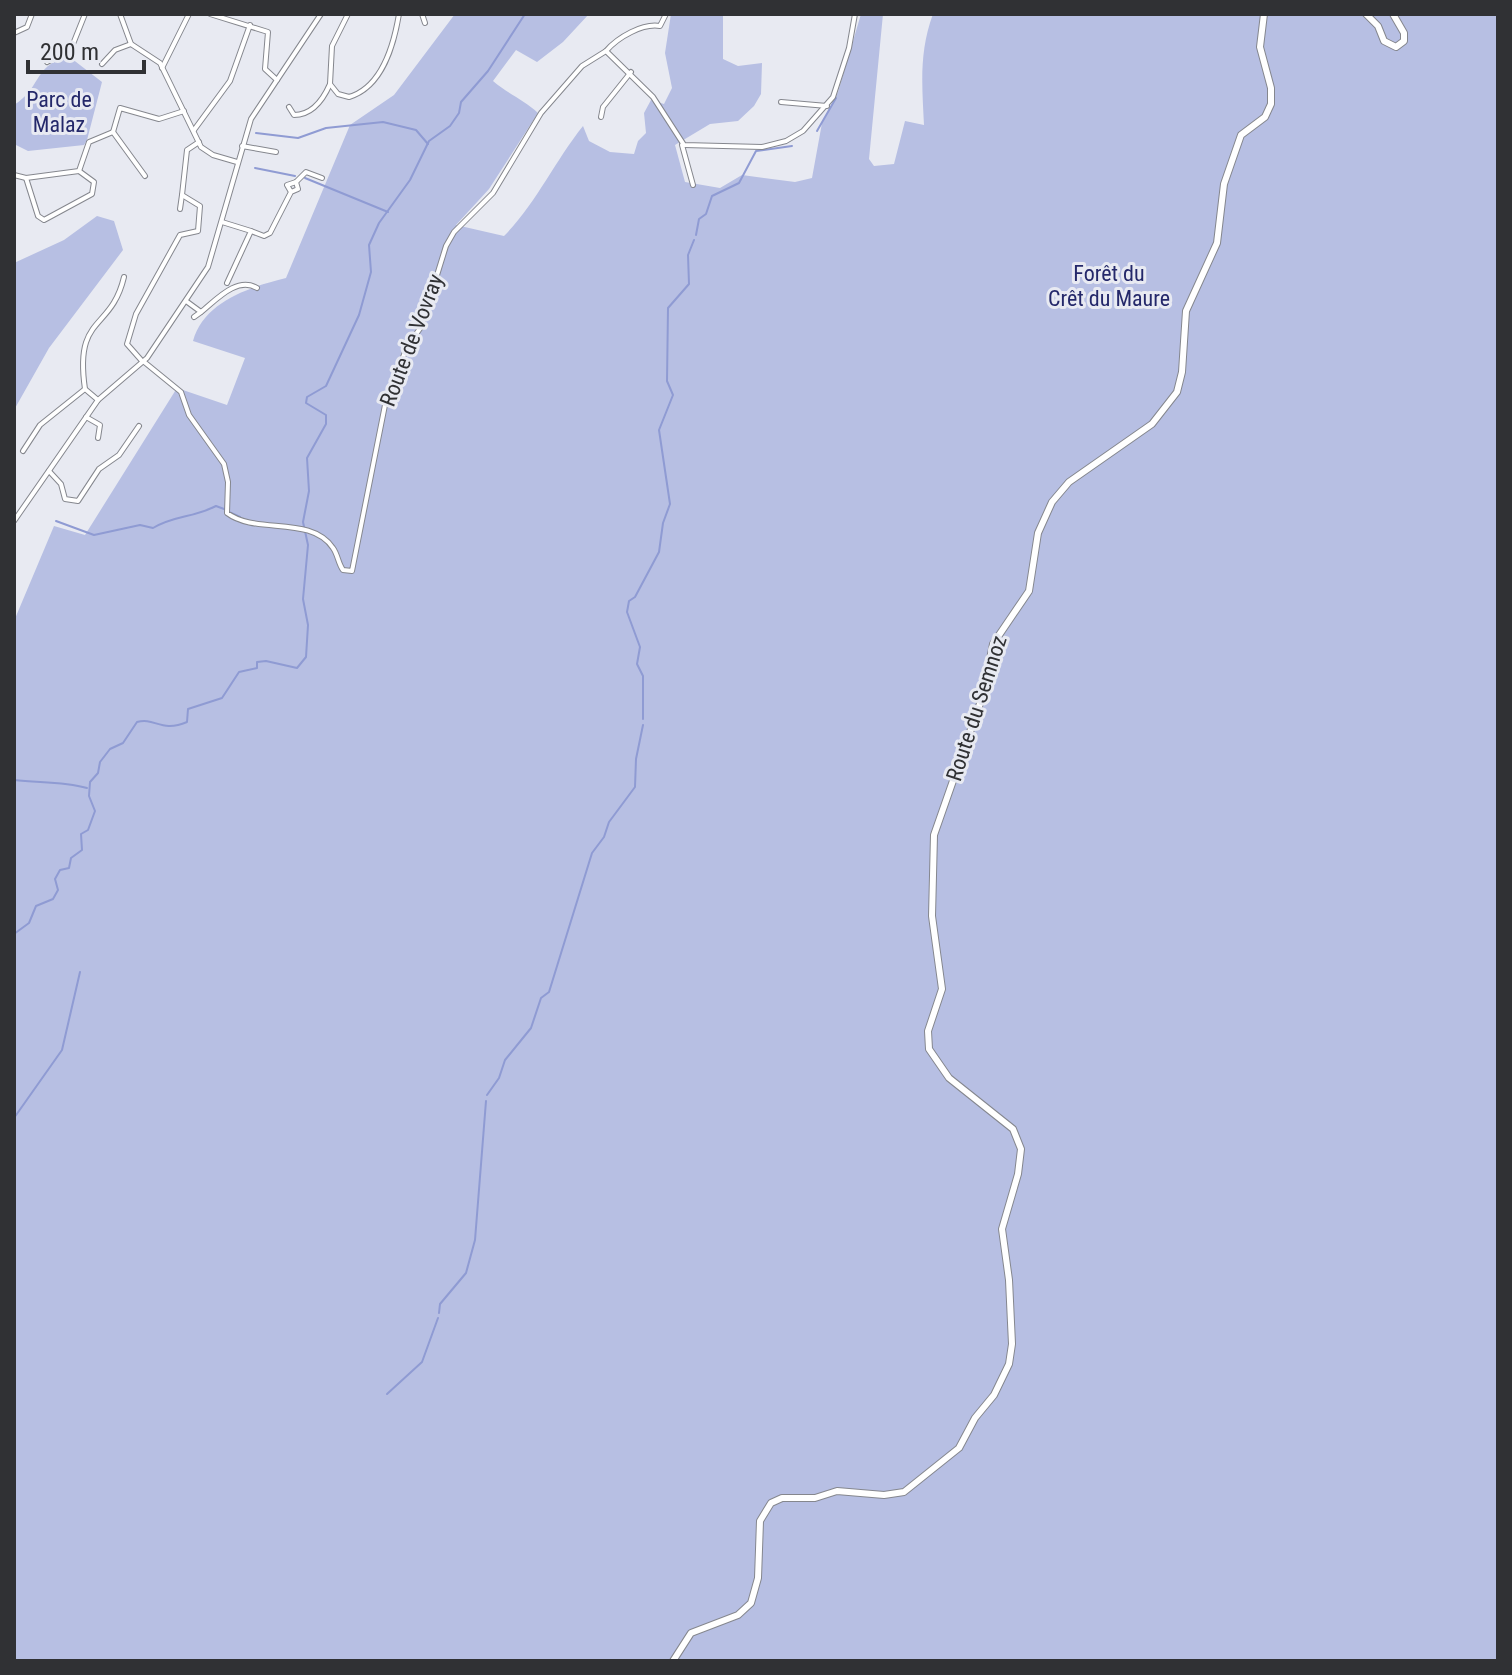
<svg xmlns="http://www.w3.org/2000/svg" width="1512" height="1675" font-family="'Roboto Condensed',sans-serif">
<style>
.green{fill:#b7bfe3}
.lines{fill:none;stroke-linecap:round;stroke-linejoin:round}
.stream{stroke:#8f9bd3;stroke-width:2}
.minor-casing{stroke:#85878e;stroke-width:6}
.major-casing{stroke:#85878e;stroke-width:8}
.minor{stroke:#fff;stroke-width:4}
.major{stroke:#fff;stroke-width:6}
.labels{text-anchor:middle;stroke-width:6;stroke-linejoin:round;paint-order:stroke}
.park-label{font-size:22px;fill:#24286a;stroke:#e8eaf2}
.street-label{font-size:22px;fill:#303134;stroke:#e8eaf2}
</style>
<rect width="100%" height="100%" fill="#e8eaf2"/>
<!-- green -->
<g class="green">
<path d="M455 14H589L563 42 537 62 516 50 493 81C508 94 524 100 538 113L489 189 456 225 504 236C535 205 555 161 583 126L589 141 610 152 634 154 638 141 646 133 644 113 651 100 664 104 672 88 665 53 671 14H723V59L738 66 762 63 761 94 754 106 738 121 710 124 675 145 685 182 720 188 742 175 795 182 812 178 822 123 838 92 861 14H883L869 159 874 166 894 164 905 121 924 125C922 85 919 52 933 14H1498V1661H14V621L54 526 85 535 177 388 227 405 245 358 193 341C204 301 250 287 286 278L350 125 394 95Z"/>
<path d="M67 55 102 82 87 140 84 145 28 151 14 144V105C42 87 31 70 67 55Z"/>
<path d="M97 216 114 221 123 250 49 348 14 410V263L64 240Z"/>
</g>
<g class="lines">
<!-- stream -->
<g class="stream">
<path d="M817 131 836 98"/>
<path d="M256 133 298 138 326 128 383 122 416 130 428 144"/>
<path d="M255 168 295 176"/>
<path d="M305 178 388 212"/>
<path d="M696 235 699 219 706 214 712 196 739 183 756 151 792 146"/>
<path d="M229 512 240 517"/>
<path d="M56 521 94 535 140 525 153 528C175 515 193 518 216 506L224 509"/>
<path d="M643 719V676L637 664 640 647 627 612 629 601 635 597 659 552 663 523 670 504 659 430 673 395 667 381 668 308 689 284 688 255 694 240"/>
<path d="M14 780C40 783 62 781 87 788"/>
<path d="M14 934 29 923 36 906 53 899 58 890 55 879 60 870 69 868 71 858 82 850 81 834 88 830 95 811 89 796 90 782 98 773 100 762 110 749 123 743 137 722C155 717 161 733 187 722L188 709 222 698 239 672 257 668V662L266 661 297 668 306 657 308 625 303 599 308 545 303 522 309 491 307 458 326 424V415L306 403 307 397 326 386 359 315 371 272 369 245 379 223 410 180 429 141 450 126 459 113 461 102 488 71 525 14"/>
<path d="M487 1095 499 1078 505 1060 531 1028 541 998 549 992 592 853 604 837 609 822 635 787 636 759 643 725"/>
<path d="M14 1118 62 1050 80 972"/>
<path d="M439 1313 440 1304 466 1273 475 1240 486 1101"/>
<path d="M387 1394 422 1362 438 1318"/>
</g>
<!-- minor casing -->
<g class="minor-casing">
<g id="minor">
<path d="M120 14 131 44 160 63 201 147 213 155 237 162"/>
<path d="M210 14 268 32 265 69 277 80"/>
<path d="M348 14 332 46 330 84 338 94 349 97C383 87 394 44 399 14"/>
<path d="M422 14 425 23"/>
<path d="M14 33 27 27 32 14"/>
<path d="M606 51C618 37 643 23 660 26L666 14"/>
<path d="M47 62 71 49 85 14"/>
<path d="M102 64 115 50 131 44"/>
<path d="M162 68 189 14"/>
<path d="M781 102 827 106"/>
<path d="M289 107 294 115C312 115 323 100 330 84"/>
<path d="M601 117 603 107 631 72"/>
<path d="M194 130 230 81 250 25"/>
<path d="M113 132 120 108 159 119 184 111"/>
<path d="M113 132 145 176"/>
<path d="M682 145 693 185"/>
<path d="M242 146 276 152"/>
<path d="M14 175 26 178 79 171 89 142 113 132"/>
<path d="M26 178 38 216 44 220 92 194 94 182 79 171"/>
<path d="M296 182 306 172 322 178"/>
<path d="M180 209 182 195"/>
<path d="M222 222 251 231 227 283"/>
<path d="M251 231 264 236 270 233 291 192 298 189 296 182 287 185 291 192"/>
<path d="M186 301 201 312C216 300 237 276 257 288"/>
<path d="M194 317 201 312"/>
<path d="M142 361 127 344 136 314 180 235 198 231 200 206 182 195 187 150 199 142"/>
<path d="M143 361 181 392 189 415 224 464 228 482 227 513C256 535 311 515 333 548 338 555 338 563 343 570L352 571 386 400 407 347 421 327 446 246 454 232 493 193 541 113 582 66 606 51 653 97 684 145 762 147 786 141 803 131 833 97 849 48 855 14"/>
<path d="M98 400 85 389C74 314 111 332 124 277"/>
<path d="M86 417 100 425 98 438"/>
<path d="M23 451 40 425 85 389"/>
<path d="M49 471 61 484 65 499 78 501 99 469 119 455 139 426"/>
<path d="M14 521 98 400 147 358 208 267 251 119 321 14"/>
</g>
</g>
<!-- major casing -->
<g class="major-casing">
<g id="major">
<path d="M1366 14 1378 26 1384 41 1396 47 1404 41V33L1393 14"/>
<path d="M673 1661 691 1633 738 1615 751 1603 758 1578 760 1521 771 1503 782 1498H815L837 1491 884 1495 904 1492 959 1448 975 1418 994 1395 1009 1364 1012 1344 1009 1280 1002 1229 1018 1174 1021 1149 1013 1129 949 1078 929 1049 928 1031 942 989 932 916 934 835 983 695 993 644 1029 591 1038 533 1052 502 1069 482 1152 424 1177 392 1182 372 1186 311 1217 243 1224 184 1241 135 1265 117 1271 104V88L1260 47 1264 14"/>
</g>
</g>
<!-- minor -->
<use href="#minor" class="minor"/>
<!-- major -->
<use href="#major" class="major"/>
</g>
<g class="labels">
<!-- park labels -->
<g class="park-label">
<text x="59" y="107">Parc de<tspan x="59" dy="25">Malaz</tspan></text>
<text x="1109" y="281">Forêt du<tspan x="1109" dy="25">Crêt du Maure</tspan></text>
</g>
<!-- street labels -->
<g class="street-label">
<text transform="translate(411 340) rotate(-69)" y="8">Route de Vovray</text>
<text transform="translate(976 708) rotate(-72)" y="8">Route du Semnoz</text>
</g>
</g>
<!-- border -->
<rect width="1512" height="1675" fill="none" stroke="#303134" stroke-width="32"/>
<!-- scale -->
<path d="M28 60v12h116v-12" fill="none" stroke="#303134" stroke-width="4"/>
<text x="40" y="60" font-size="24" fill="#303134" stroke="#e8eaf2" stroke-width="6" paint-order="stroke">200 m</text>
</svg>
